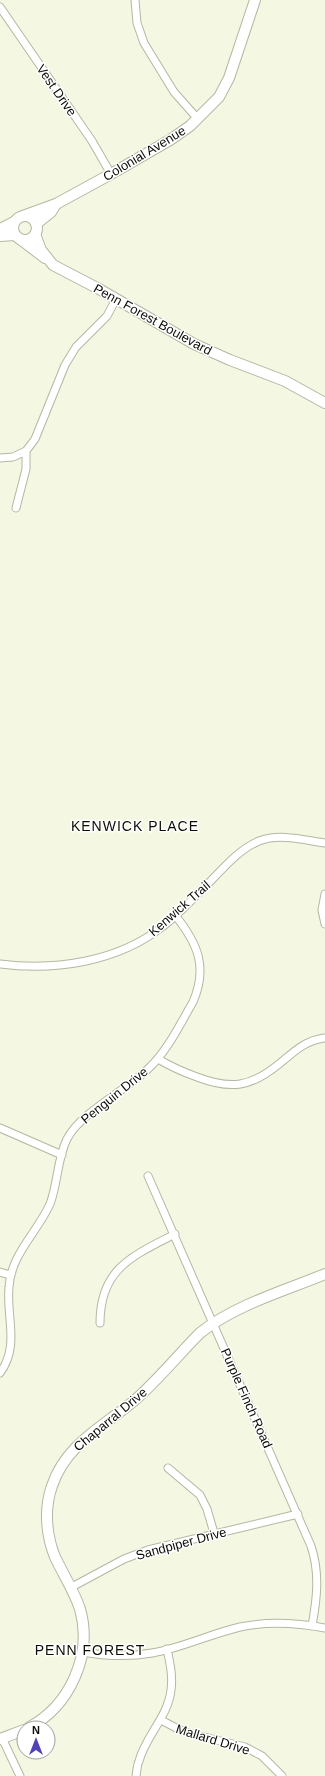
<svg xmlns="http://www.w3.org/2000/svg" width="325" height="1776" font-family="Arial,sans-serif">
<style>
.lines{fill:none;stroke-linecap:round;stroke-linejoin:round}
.street-casing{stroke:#b4b7a2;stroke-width:9}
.secondary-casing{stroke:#b4b7a2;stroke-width:12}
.street{stroke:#fff;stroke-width:7}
.secondary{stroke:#fff;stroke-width:10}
.labels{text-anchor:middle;stroke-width:3;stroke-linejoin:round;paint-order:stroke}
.street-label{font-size:13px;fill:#0c0d06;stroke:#fff}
.neighbourhood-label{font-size:14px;letter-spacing:1px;fill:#0c0d06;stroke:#fff}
</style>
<rect width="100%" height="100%" fill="#f4f8e2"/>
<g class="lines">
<!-- street casing -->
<g class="street-casing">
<g id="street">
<path d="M135 0 137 23 144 43 174 92 197 118"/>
<path d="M0 7 92 141 111 174"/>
<path d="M0 458 13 457 26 451"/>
<path d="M16 508 26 469V451L35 439 65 365 76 347 107 316 116 299"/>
<path d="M325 894 322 910 325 924"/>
<path d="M0 964C55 971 117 962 162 927 177 916 190 901 204 888 220 872 237 850 259 841 280 833 304 840 325 843"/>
<path d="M158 1059C170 1066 183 1072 197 1077 231 1090 251 1087 279 1064 294 1052 304 1041 324 1038"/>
<path d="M0 1128 62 1155"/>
<path d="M148 1176 311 1546C320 1573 317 1598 312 1626"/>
<path d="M0 1272 10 1275"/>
<path d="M100 1323C100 1269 132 1256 175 1234"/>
<path d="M0 1373C20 1346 6 1317 9 1287 11 1254 37 1233 50 1204 58 1183 57 1159 67 1139 81 1112 127 1090 149 1068 168 1050 180 1024 193 1002 208 967 198 944 175 915"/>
<path d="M168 1468 200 1495 207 1509 214 1533"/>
<path d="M70 1588 124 1559 148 1550 298 1514"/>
<path d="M82 1652C105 1656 129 1657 152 1653 182 1648 210 1634 240 1627 268 1621 298 1623 325 1628"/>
<path d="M161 1720 180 1730 192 1734 245 1747 262 1756 282 1776"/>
<path d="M2 1738 20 1776"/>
<path d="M136 1776C137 1771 137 1765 139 1761 146 1735 168 1717 171 1690 173 1676 170 1663 167 1649"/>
</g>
</g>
<!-- secondary casing -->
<g class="secondary-casing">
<g id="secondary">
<circle cx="25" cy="228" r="12"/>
<path d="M23 216 56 204 111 174 170 140 190 126 219 97 229 78 255 0"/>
<path d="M36 224 51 212 56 204"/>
<path d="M0 229 14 222"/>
<path d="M35 234 41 250 53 265 99 289 194 344 230 360 285 381 325 403"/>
<path d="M0 236 15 235"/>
<path d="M20 239 45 258"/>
<path d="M28 1728C70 1706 93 1655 80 1609 74 1591 63 1574 55 1557 46 1535 44 1508 52 1486 66 1444 103 1427 135 1400 158 1380 178 1355 200 1333 235 1305 284 1291 325 1274"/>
<path d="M0 1739 24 1730"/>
</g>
</g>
<!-- street -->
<use href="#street" class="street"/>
<!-- secondary -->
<use href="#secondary" class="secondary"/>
</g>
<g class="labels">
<!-- street labels -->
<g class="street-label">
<text transform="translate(57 90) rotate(55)" y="5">Vest Drive</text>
<text transform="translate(144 153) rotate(-31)" y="5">Colonial Avenue</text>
<text transform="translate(153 319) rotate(29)" y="5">Penn Forest Boulevard</text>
<text transform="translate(179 908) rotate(-41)" y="5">Kenwick Trail</text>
<text transform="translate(114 1095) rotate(-39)" y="5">Penguin Drive</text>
<text transform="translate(247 1398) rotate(66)" y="5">Purple Finch Road</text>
<text transform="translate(110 1419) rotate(-40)" y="5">Chaparral Drive</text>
<text transform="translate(181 1543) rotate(-15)" y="5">Sandpiper Drive</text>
<text transform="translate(213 1739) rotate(17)" y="5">Mallard Drive</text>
</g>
<!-- neighbourhood labels -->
<g class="neighbourhood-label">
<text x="135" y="831">KENWICK PLACE</text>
<text x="90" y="1655">PENN FOREST</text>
</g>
</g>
<!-- north arrow -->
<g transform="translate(36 1740)"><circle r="19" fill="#ffffff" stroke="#9e9e9b"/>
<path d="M0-3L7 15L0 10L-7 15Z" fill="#5142b9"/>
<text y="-6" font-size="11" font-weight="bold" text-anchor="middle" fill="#0c0d06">N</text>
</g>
</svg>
